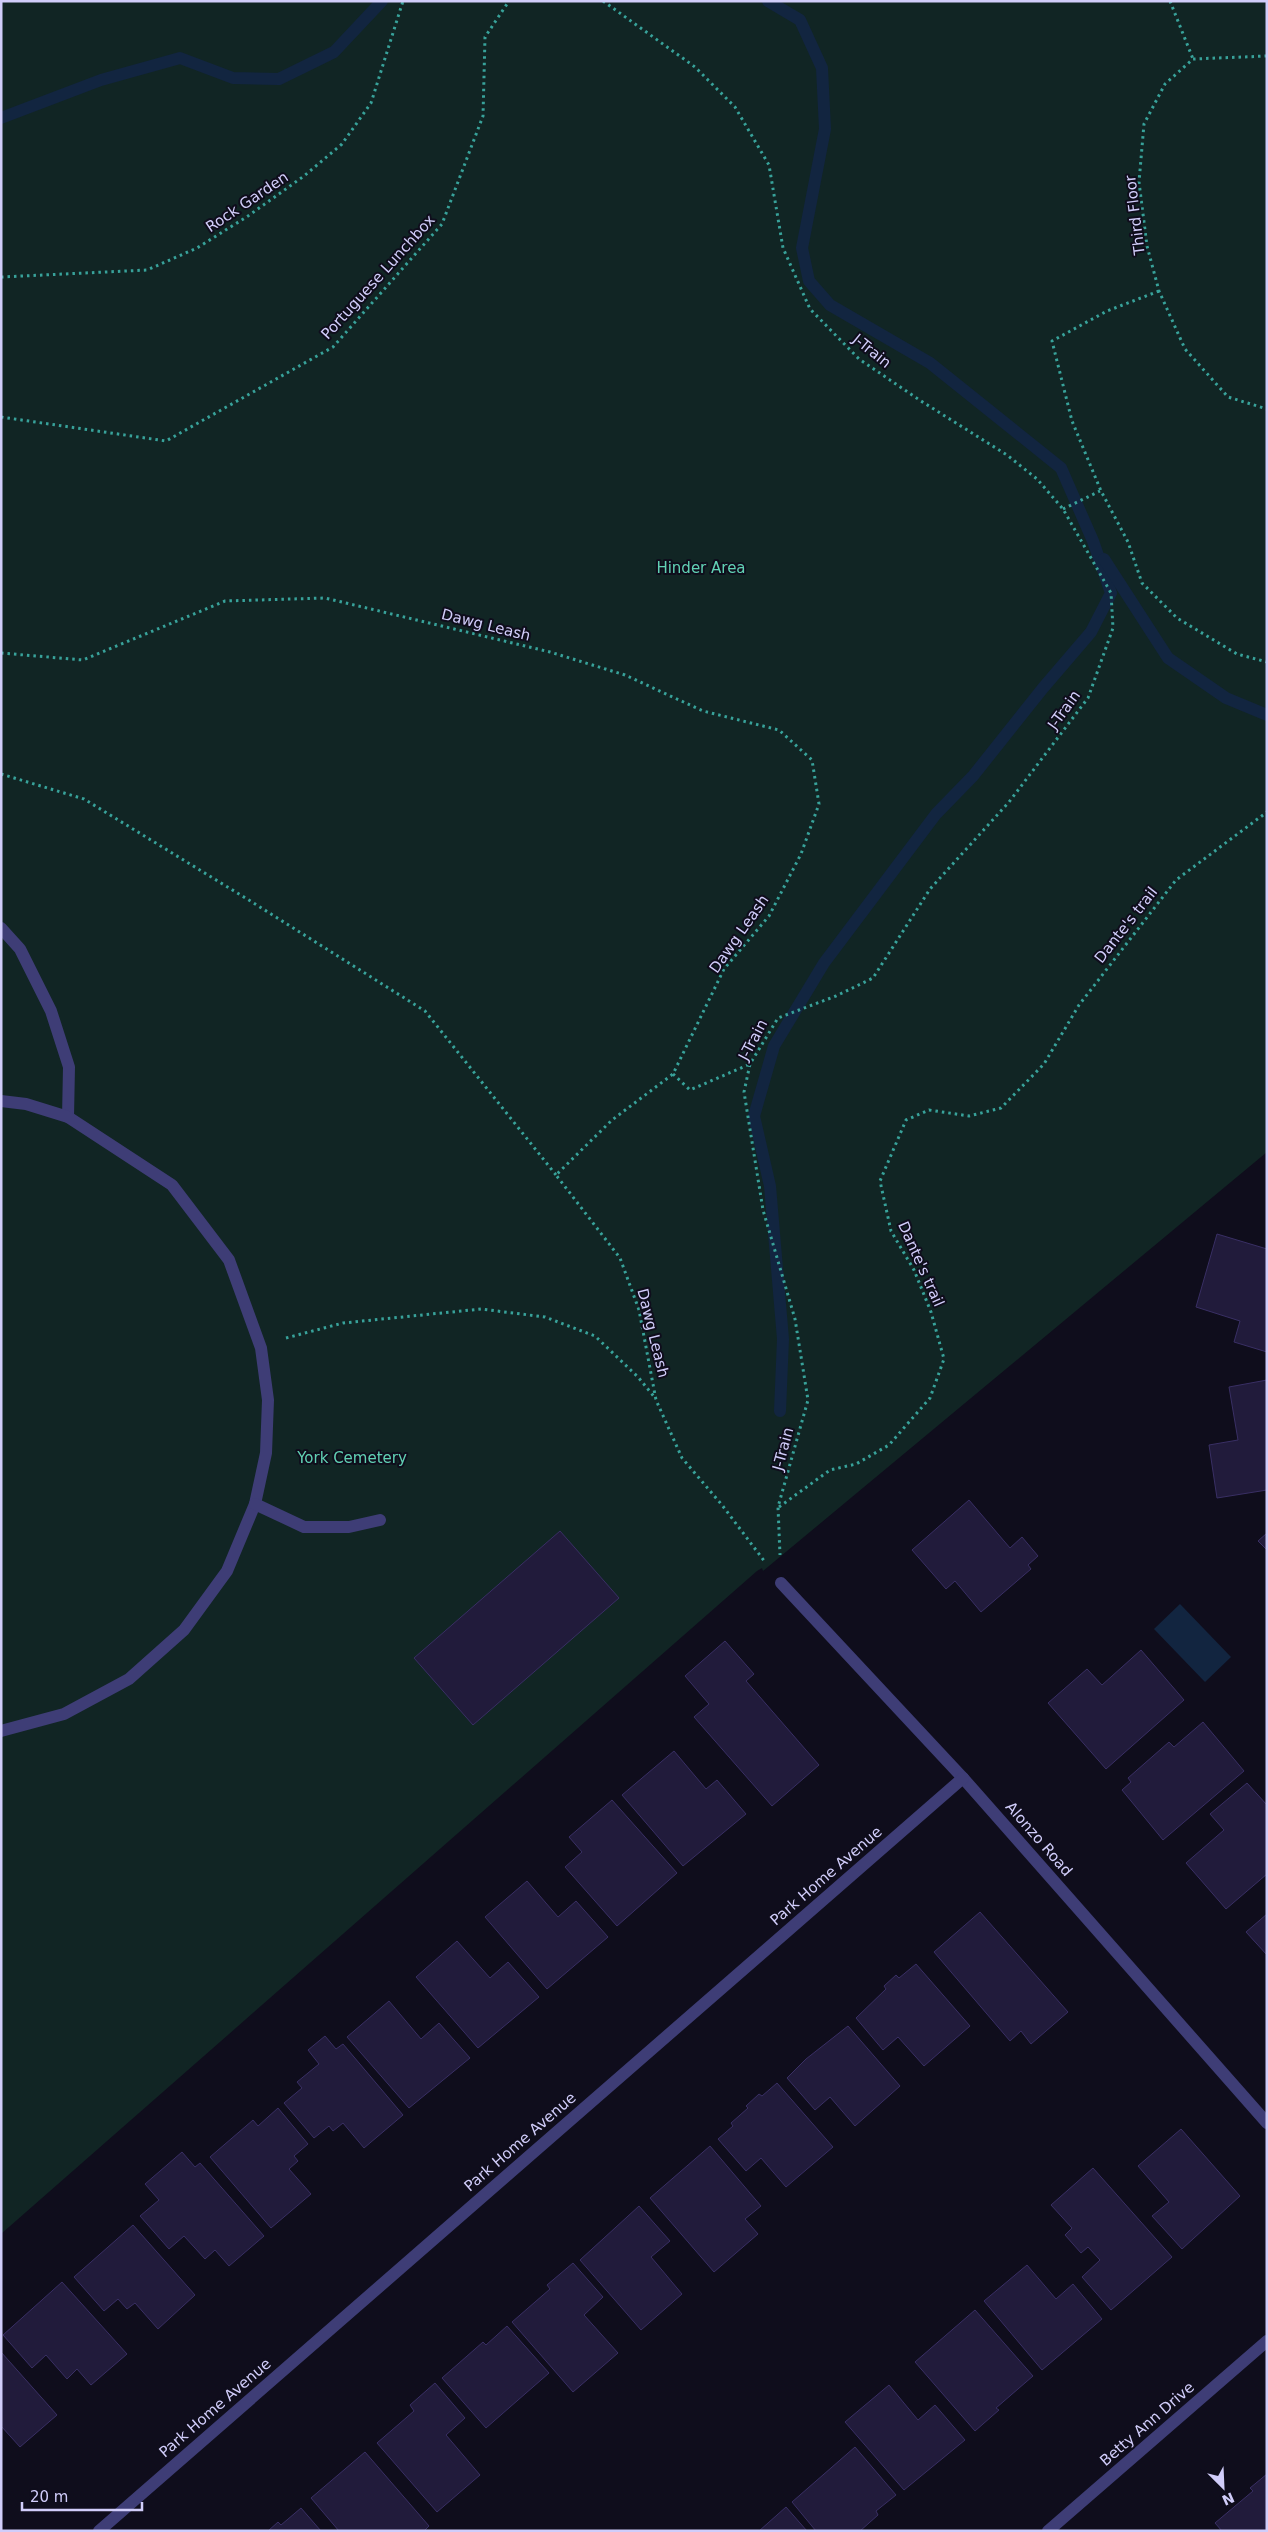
<svg xmlns="http://www.w3.org/2000/svg" width="1268" height="2532" font-family="'DejaVu Sans',sans-serif">
<style>
.green{fill:#112524}
.water{fill:#122540}
.lines{fill:none;stroke-linecap:round;stroke-linejoin:round}
.stream{stroke:#122540;stroke-width:12}
.building{fill:#211b3b;stroke:#392f64}
.path{stroke:#38a29a;stroke-width:3;stroke-dasharray:2.5 4;stroke-linecap:butt}
.service{stroke:#3e3d76;stroke-width:12}
.minor{stroke:#3e3d76;stroke-width:12}
.labels{text-anchor:middle;stroke-width:4;stroke-linejoin:round;paint-order:stroke}
.street-label{font-size:15px;fill:#d1cdfa;stroke:#0f0d1c}
.park-label{font-size:15px;fill:#61d1b4;stroke:#0f0d1c}
</style>
<rect width="100%" height="100%" fill="#0f0d1c"/>
<!-- green -->
<path class="green" d="M1 1H1267V1152L763 1571 762 1568 757 1571 1 2234Z"/>
<!-- water -->
<path class="water" d="M1180 1604 1231 1657 1205 1682 1154 1629Z"/>
<g class="lines">
<!-- stream -->
<g class="stream">
<path d="M768 1 800 20 822 68 825 129 802 248 809 281 830 305 930 363 1061 468 1093 541 1111 593 1091 632 1043 688 973 776 936 814 824 963 774 1046 754 1116 770 1186 783 1339 780 1411"/>
<path d="M1 118 101 80 180 58 233 78 279 79 334 52 382 1"/>
<path d="M1104 559 1168 658 1226 698 1267 715"/>
</g>
</g>
<!-- building -->
<g class="building">
<path d="M1217 1234 1267 1249V1352L1234 1342 1240 1321 1196 1307Z"/>
<path d="M1267 1380V1490L1217 1498 1209 1445 1238 1440 1229 1387Z"/>
<path d="M969 1500 1010 1548 1022 1537 1038 1556 1028 1565 1031 1569 981 1612 955 1581 946 1589 912 1550Z"/>
<path d="M560 1531 619 1598 473 1725 414 1658Z"/>
<path d="M1267 1533V1550L1258 1541Z"/>
<path d="M725 1641 754 1674 746 1681 819 1765 772 1806 694 1717 709 1704 685 1676Z"/>
<path d="M1141 1650 1184 1700 1106 1769 1048 1703 1087 1669 1102 1685Z"/>
<path d="M1203 1722 1244 1771 1163 1840 1122 1790 1131 1782 1128 1778 1169 1742 1174 1747Z"/>
<path d="M674 1751 706 1789 717 1780 746 1814 683 1866 622 1795Z"/>
<path d="M1247 1783 1267 1805V1874L1226 1909 1186 1863 1224 1830 1210 1814Z"/>
<path d="M612 1800 677 1873 617 1926 565 1867 582 1852 569 1837Z"/>
<path d="M527 1881 558 1917 576 1901 608 1937 547 1989 485 1917Z"/>
<path d="M980 1912 1068 2012 1031 2044 1021 2031 1010 2041 934 1952Z"/>
<path d="M1267 1914V1955L1246 1932Z"/>
<path d="M457 1941 490 1978 508 1962 539 1997 478 2048 416 1977Z"/>
<path d="M916 1964 970 2026 924 2066 898 2037 883 2050 856 2018 886 1989 884 1986 896 1975 899 1978Z"/>
<path d="M389 2001 421 2039 439 2023 470 2058 409 2108 347 2037Z"/>
<path d="M848 2026 900 2086 855 2126 830 2097 815 2110 787 2078 806 2059Z"/>
<path d="M325 2036 336 2049 343 2044 403 2115 364 2148 343 2123 333 2131 329 2126 314 2138 284 2103 302 2088 297 2082 319 2064 308 2050Z"/>
<path d="M777 2083 833 2147 786 2187 761 2158 746 2171 718 2139 733 2126 731 2123 748 2108 746 2106 759 2094 762 2096Z"/>
<path d="M278 2108 308 2144 294 2156 298 2161 289 2169 311 2194 271 2228 210 2157 253 2120 258 2126Z"/>
<path d="M1181 2129 1240 2196 1182 2249 1152 2216 1169 2202 1138 2166Z"/>
<path d="M710 2146 761 2206 745 2219 758 2234 714 2272 650 2198Z"/>
<path d="M182 2152 195 2167 200 2163 264 2236 229 2266 215 2250 205 2259 184 2236 169 2249 140 2216 159 2200 145 2184Z"/>
<path d="M1093 2168 1172 2257 1111 2310 1082 2277 1100 2260 1088 2247 1081 2253 1065 2235 1072 2228 1051 2205Z"/>
<path d="M639 2206 670 2241 651 2257 682 2294 641 2330 580 2260Z"/>
<path d="M133 2225 195 2295 158 2329 135 2303 127 2309 118 2299 104 2311 74 2277Z"/>
<path d="M573 2263 603 2297 584 2315 618 2353 573 2392 512 2322 550 2289 547 2285Z"/>
<path d="M1027 2265 1056 2299 1073 2284 1102 2319 1042 2370 984 2301Z"/>
<path d="M62 2282 127 2354 91 2385 77 2369 67 2379 46 2355 32 2368 3 2335Z"/>
<path d="M975 2310 1033 2376 996 2408 999 2410 975 2431 915 2362Z"/>
<path d="M507 2326 549 2373 486 2428 442 2378 483 2342 486 2345Z"/>
<path d="M1 2352 57 2415 20 2447 1 2426Z"/>
<path d="M435 2383 465 2418 446 2435 480 2475 437 2512 377 2443 414 2411 410 2405Z"/>
<path d="M889 2385 918 2420 935 2405 965 2440 904 2490 845 2422Z"/>
<path d="M855 2447 896 2495 876 2511 878 2515 860 2531H816L792 2502Z"/>
<path d="M365 2452 429 2526 424 2531H339L311 2498Z"/>
<path d="M1267 2474V2531H1222L1215 2523 1253 2491 1250 2488Z"/>
<path d="M786 2507 807 2531H759Z"/>
<path d="M301 2508 321 2531H268L278 2522 281 2525Z"/>
</g>
<g class="lines">
<!-- path -->
<g class="path">
<path d="M603 1 695 67 735 107 769 165 783 248 810 309 859 359 921 401 1007 455 1037 479 1063 509 1111 593 1113 628 1088 698 1009 802 930 889 873 978 836 996 778 1018 750 1064 744 1092 763 1210 795 1319 808 1400 778 1507 780 1555"/>
<path d="M1170 1 1193 59"/>
<path d="M1267 56 1193 59 1165 84 1144 124 1139 182 1147 246 1159 291 1185 349 1228 397 1267 409"/>
<path d="M1 277 147 270 197 248 248 216 304 176 342 144 371 103 403 1"/>
<path d="M1159 291 1107 311 1052 341 1072 421 1101 491 1128 542 1142 583 1177 618 1237 654 1267 662"/>
<path d="M1 417 166 441 333 347 442 224 483 116 485 37 509 1"/>
<path d="M1063 509 1100 491"/>
<path d="M1 653 83 660 225 601 325 598 550 652 625 675 703 711 779 730 812 760 819 804 801 854 769 916 724 969 673 1074 612 1120 556 1175 620 1258 639 1310 656 1400 682 1458 722 1505 765 1562"/>
<path d="M1 774 84 799 252 902 425 1011 556 1175"/>
<path d="M673 1074 690 1090 750 1064"/>
<path d="M286 1338 343 1323 481 1309 545 1317 595 1336 638 1377 656 1399"/>
<path d="M779 1507 830 1470 856 1464 889 1445 930 1398 944 1359 931 1312 914 1270 891 1231 880 1181 906 1120 929 1110 969 1116 1001 1108 1044 1064 1079 1005 1176 880 1267 812"/>
</g>
<!-- service -->
<g class="service">
<path d="M1 928 20 949 51 1011 69 1067 68 1117"/>
<path d="M1 1101 26 1104 68 1117 172 1185 229 1260 261 1348 268 1400 266 1453 255 1504 227 1571 184 1630 129 1679 64 1714 1 1731"/>
<path d="M255 1504 304 1527H349L380 1520"/>
</g>
<!-- minor -->
<g class="minor">
<path d="M781 1583 963 1778 1267 2123"/>
<path d="M99 2531 963 1778"/>
<path d="M1048 2531 1267 2341"/>
</g>
</g>
<g class="labels">
<!-- street labels -->
<g class="street-label">
<text transform="translate(247 202) rotate(-34)" y="5">Rock Garden</text>
<text transform="translate(1135 215) rotate(-97)" y="5">Third Floor</text>
<text transform="translate(378 277) rotate(-48)" y="5">Portuguese Lunchbox</text>
<text transform="translate(872 351) rotate(39)" y="5">J-Train</text>
<text transform="translate(486 625) rotate(14)" y="5">Dawg Leash</text>
<text transform="translate(1064 710) rotate(-54)" y="5">J-Train</text>
<text transform="translate(1126 925) rotate(-52)" y="5">Dante's trail</text>
<text transform="translate(739 934) rotate(-55)" y="5">Dawg Leash</text>
<text transform="translate(753 1040) rotate(-62)" y="5">J-Train</text>
<text transform="translate(921 1264) rotate(66)" y="5">Dante's trail</text>
<text transform="translate(653 1333) rotate(76)" y="5">Dawg Leash</text>
<text transform="translate(783 1449) rotate(-75)" y="5">J-Train</text>
<text transform="translate(1039 1839) rotate(49)" y="5">Alonzo Road</text>
<text transform="translate(826 1876) rotate(-41)" y="5">Park Home Avenue</text>
<text transform="translate(520 2142) rotate(-41)" y="5">Park Home Avenue</text>
<text transform="translate(215 2408) rotate(-41)" y="5">Park Home Avenue</text>
<text transform="translate(1147 2424) rotate(-41)" y="5">Betty Ann Drive</text>
</g>
<!-- park labels -->
<g class="park-label">
<text x="701" y="573">Hinder Area</text>
<text x="352" y="1463">York Cemetery</text>
</g>
</g>
<!-- border -->
<rect width="1268" height="2532" fill="none" stroke="#d1cdfa" stroke-width="5"/>
<!-- north arrow -->
<g transform="translate(1223 2487) rotate(156)" stroke="#0f0d1c" stroke-width="4" paint-order="stroke">
<path d="M0-4L9 19L0 12L-9 19Z" fill="#d1cdfa"/>
<text y="-8" font-size="14" font-weight="bold" text-anchor="middle" fill="#d1cdfa">N</text>
</g>
<!-- scale -->
<path d="M22 2502v8h120v-8" fill="none" stroke="#d1cdfa" stroke-width="2.5"/>
<text x="30" y="2502" font-size="15" fill="#d1cdfa" stroke="#0f0d1c" stroke-width="4" paint-order="stroke">20 m</text>
</svg>
